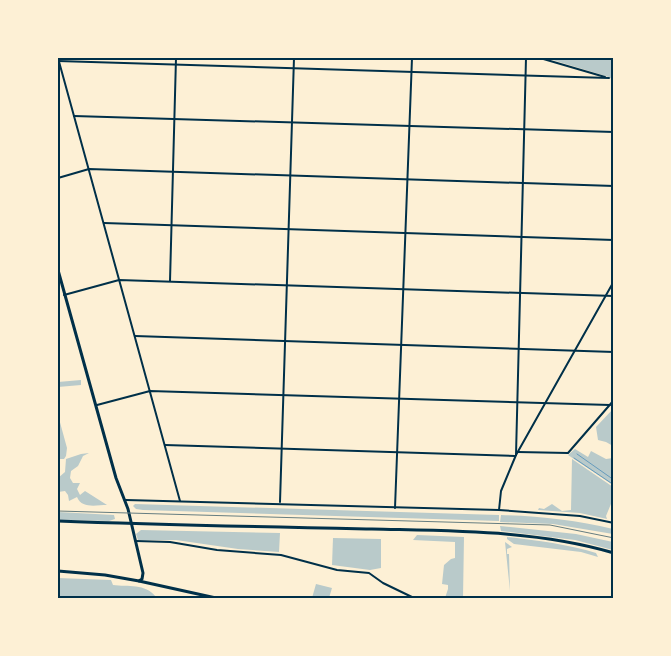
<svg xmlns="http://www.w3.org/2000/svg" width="671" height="656" font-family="Raleway,sans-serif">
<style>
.green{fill:#b9caca}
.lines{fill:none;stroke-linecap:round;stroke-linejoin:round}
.stream{stroke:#669bbc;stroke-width:1}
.minor{stroke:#003049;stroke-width:2}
.secondary{stroke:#003049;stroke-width:3}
.primary{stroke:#003049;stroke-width:3}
.rail{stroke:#657d81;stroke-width:1}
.neatline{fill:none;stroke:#003049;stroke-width:2}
</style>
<rect width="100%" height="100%" fill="#fdf0d5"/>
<!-- green -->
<g class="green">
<path d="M546 58H613V80L609 77Z"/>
<path d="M81 380V385L58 387V382Z"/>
<path d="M613 409V446L606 442 598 440 596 427Z"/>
<path d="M58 415 67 448 66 456 64 459H59L58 457Z"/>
<path d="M575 449 588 457 591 451 606 459 613 458V485L568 455Z"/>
<path d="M89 453 83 456 78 466 71 471 70 478 73 483H80L77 489 80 495 85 491 107 505C96 505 82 509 77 497L69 501 68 495 65 491 58 492V478L65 472 66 459 81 454Z"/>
<path d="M572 459 613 487V499L606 516 607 519 580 513 538 510 539 508 544 509 552 504 562 511 571 510Z"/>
<path d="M135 504 499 515V521L143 510 136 509 133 506Z"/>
<path d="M58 512 114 515 115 519 109 521 58 520Z"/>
<path d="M501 515C539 516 576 520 613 529V534L553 524 500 522Z"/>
<path d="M500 526 576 534 613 542V550L575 540 501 531Z"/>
<path d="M141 530 280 533 279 552 238 549 176 540H138L136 534Z"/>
<path d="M417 535 464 537 463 598H445L448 589V585L442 584 444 565 451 559 455 558V542L413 540Z"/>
<path d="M507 537C535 540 570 545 596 553L598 557 581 552 514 544 507 539Z"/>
<path d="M333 538 381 539V568L370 570 332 565Z"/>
<path d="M505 542 512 547 507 549V554H509L510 591Z"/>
<path d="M58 578 111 580 113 585C128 587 145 583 156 597L155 598H58Z"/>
<path d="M316 584 332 588 329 598H312Z"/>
</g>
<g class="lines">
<!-- stream -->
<g class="stream">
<path d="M577 454 614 480"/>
<path d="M574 458 614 485"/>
</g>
<!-- minor -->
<g class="minor">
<path d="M58 58 180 501"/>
<path d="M540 58 605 77"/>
<path d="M58 61 609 78"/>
<path d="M74 116 614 132"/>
<path d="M58 178 89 169 614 186"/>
<path d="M104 223 614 240"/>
<path d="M170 281 176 58"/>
<path d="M64 295 119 280 614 296"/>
<path d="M135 336 614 352"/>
<path d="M97 405 150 391 610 405"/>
<path d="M165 445 515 456"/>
<path d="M518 452 568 453 614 400"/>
<path d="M516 455 614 281"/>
<path d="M126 500 499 510 580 516 614 523"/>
<path d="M280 502 294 58"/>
<path d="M395 508 412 58"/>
<path d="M499 510 501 491 516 455 526 58"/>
<path d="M136 541 170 542 217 550 281 555 337 570 369 573 383 583 414 598"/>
</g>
<!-- secondary -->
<path class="secondary" d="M58 270 116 478 128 509 143 573 142 579 139 581"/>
<!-- primary -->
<g class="primary">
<path d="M58 521C162 525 268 527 372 529 453 531 536 530 614 553"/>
<path d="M58 571 105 575 139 581 216 598"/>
</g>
<!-- rail -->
<path class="rail" d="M58 511 550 525 614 538"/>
</g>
<!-- border -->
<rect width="671" height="656" fill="none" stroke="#fdf0d5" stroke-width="118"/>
<rect x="59" y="59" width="553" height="538" class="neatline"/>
</svg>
